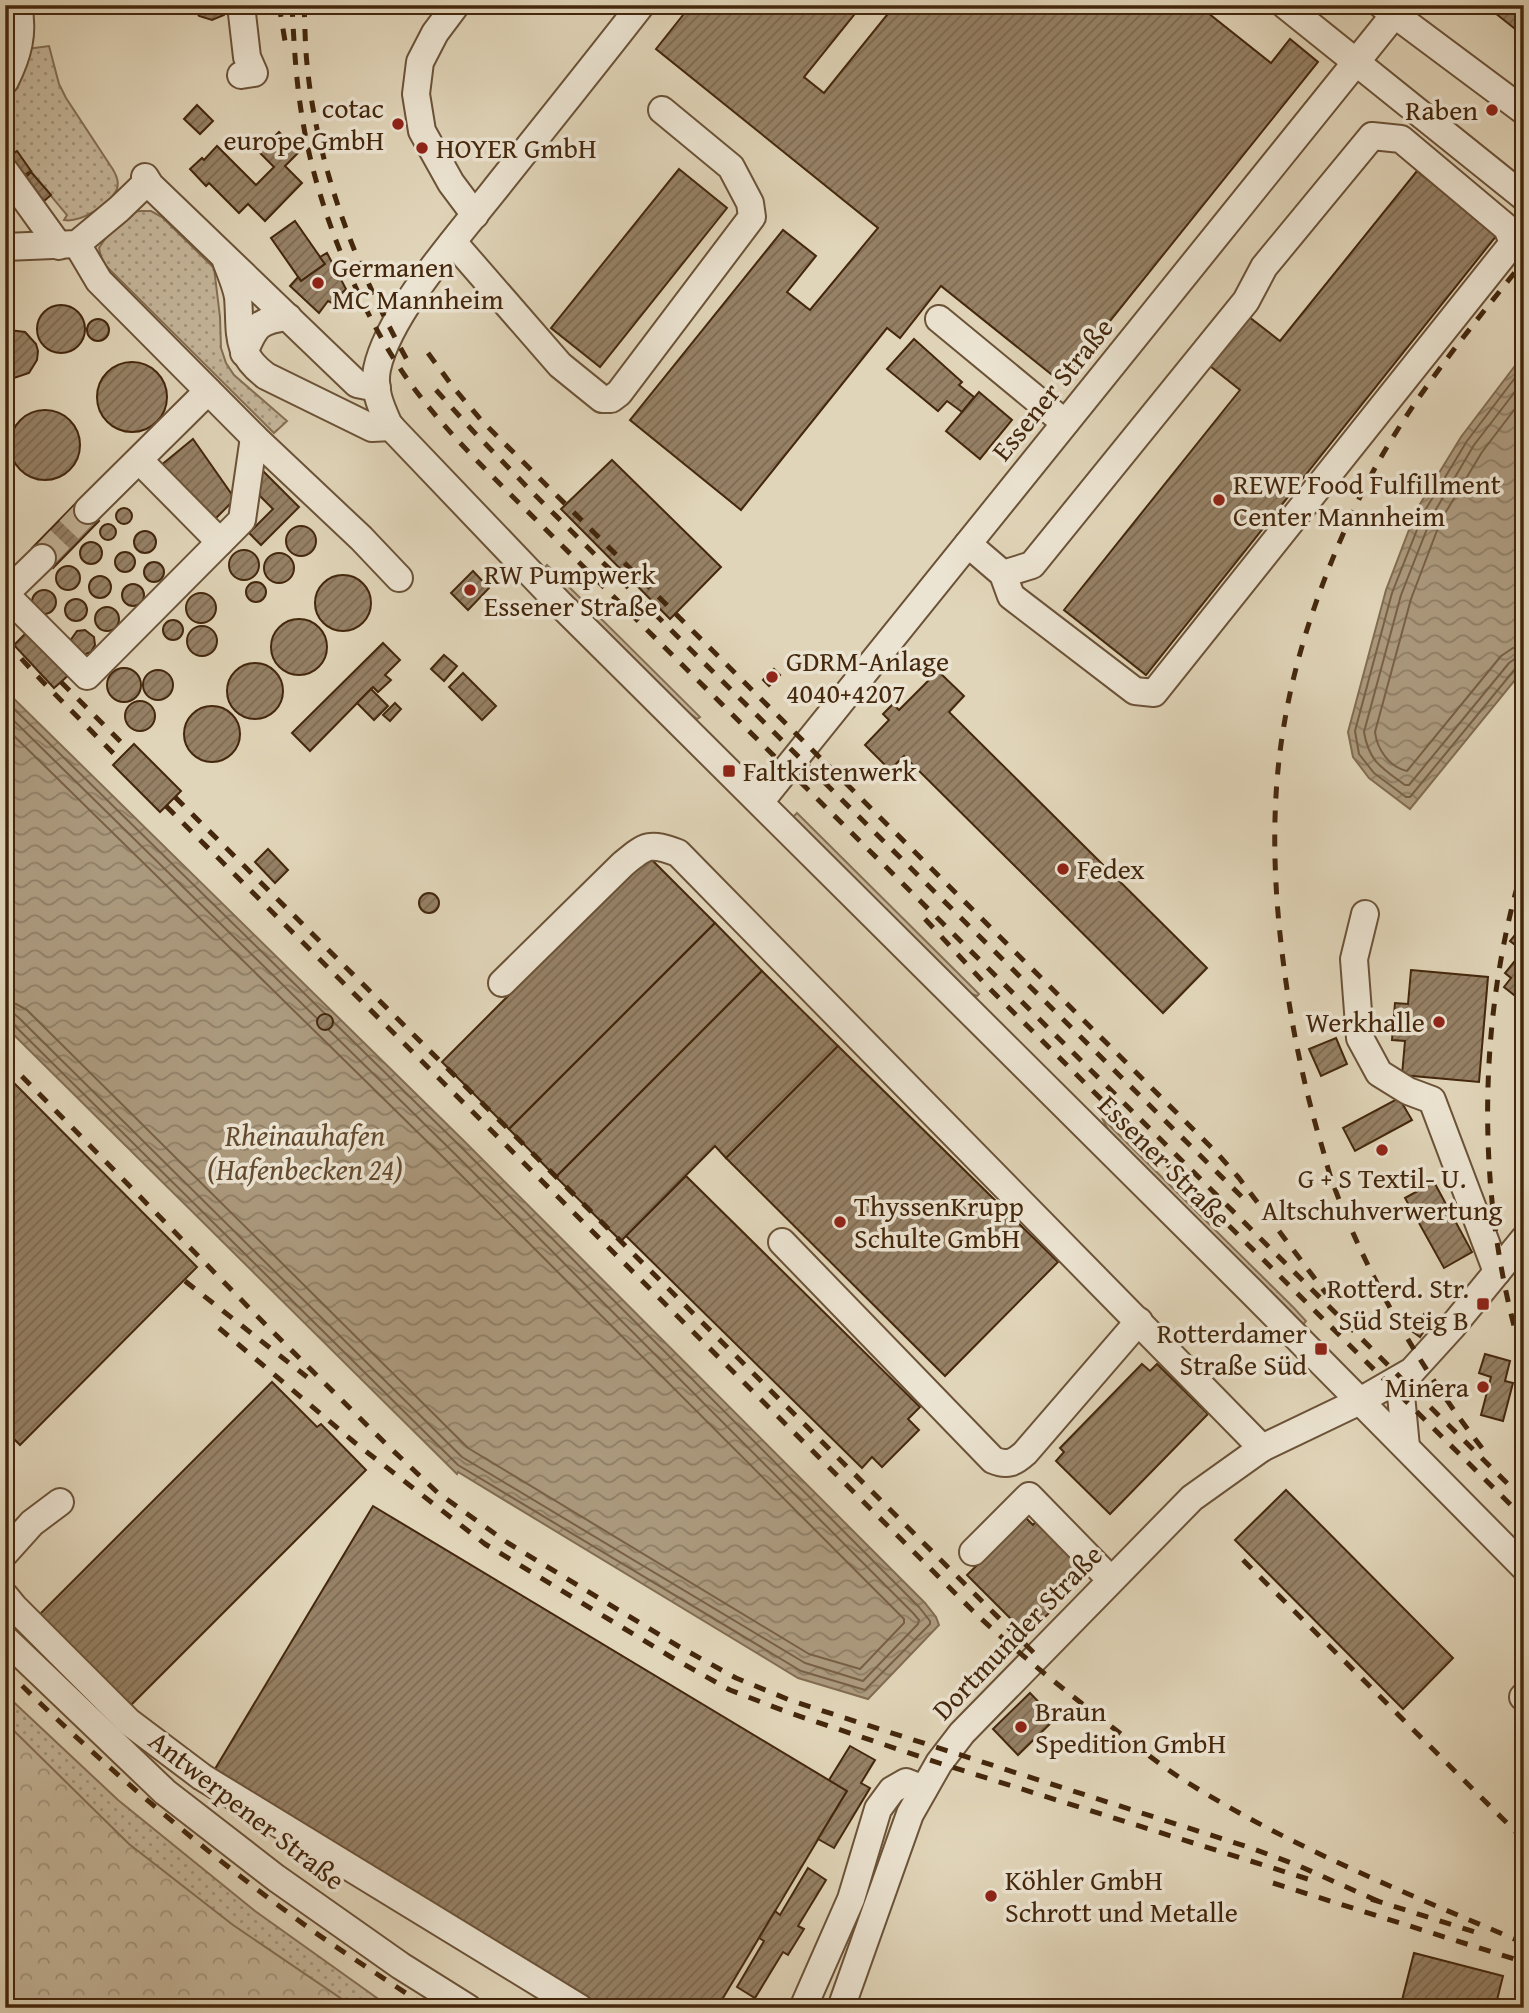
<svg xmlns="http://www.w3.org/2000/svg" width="1529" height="2013" font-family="'Gentium Book Plus',serif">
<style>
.grass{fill:url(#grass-dots);stroke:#856f54;stroke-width:2}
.forest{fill:url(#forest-crowns);stroke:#856f54;stroke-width:2}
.water{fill:url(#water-waves);stroke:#826c50;stroke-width:2}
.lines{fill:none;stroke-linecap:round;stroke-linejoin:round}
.shore{stroke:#786045;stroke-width:2}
.building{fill:url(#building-hatch);stroke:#44270c;stroke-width:2}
.minor-tunnel{stroke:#c2b296;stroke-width:26;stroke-dasharray:26 13;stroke-linecap:butt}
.minor-casing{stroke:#6b5237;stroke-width:30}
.minor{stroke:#ece4d2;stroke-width:26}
.rail{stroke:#44270c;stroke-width:5;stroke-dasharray:12 12;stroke-linecap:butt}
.poi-dot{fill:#8f2418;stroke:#ece4d2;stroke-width:2.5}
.labels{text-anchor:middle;stroke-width:7;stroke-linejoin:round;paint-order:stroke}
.poi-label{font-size:28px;fill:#44270c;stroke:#ece4d2;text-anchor:start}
.street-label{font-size:28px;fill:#44270c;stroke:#ece4d2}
.water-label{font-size:30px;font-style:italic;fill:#634a2e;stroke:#ece4d2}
</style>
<defs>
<pattern id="grass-dots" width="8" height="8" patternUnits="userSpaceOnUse" patternTransform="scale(1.75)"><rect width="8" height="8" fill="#c6b79c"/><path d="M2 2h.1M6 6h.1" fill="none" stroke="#a2957e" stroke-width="1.8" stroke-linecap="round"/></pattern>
<pattern id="forest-crowns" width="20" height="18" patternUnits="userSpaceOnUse" patternTransform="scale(1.75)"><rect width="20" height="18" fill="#c6b79c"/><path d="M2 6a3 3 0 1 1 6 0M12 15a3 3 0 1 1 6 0" fill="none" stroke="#a2957e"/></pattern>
<pattern id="water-waves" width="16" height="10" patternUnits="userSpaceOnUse" patternTransform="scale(1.75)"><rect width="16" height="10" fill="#ac9a7e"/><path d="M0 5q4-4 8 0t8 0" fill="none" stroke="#8e7e66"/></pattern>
<pattern id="building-hatch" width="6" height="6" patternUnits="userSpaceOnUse" patternTransform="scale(1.75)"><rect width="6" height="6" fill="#968166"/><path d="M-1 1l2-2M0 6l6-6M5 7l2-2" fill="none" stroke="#7c6a52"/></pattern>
</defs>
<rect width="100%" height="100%" fill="#e1d5b9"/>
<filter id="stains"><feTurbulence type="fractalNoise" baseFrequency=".00286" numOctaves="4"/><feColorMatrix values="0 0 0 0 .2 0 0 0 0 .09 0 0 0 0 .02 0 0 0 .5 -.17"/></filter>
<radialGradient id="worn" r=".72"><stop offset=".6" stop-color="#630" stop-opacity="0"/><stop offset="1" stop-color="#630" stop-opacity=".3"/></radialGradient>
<!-- grass -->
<g class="grass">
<path d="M49 46 59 84 66 98 110 165C115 172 121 182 116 191 109 205 80 223 64 220L67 215 31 172 17 151 9 156 5 148V98L27 49Z"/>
<path d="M141 211H151L162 217 214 268 220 317 221 348 226 363 234 375 287 421 274 433 107 267 101 257 99 248 105 239 131 212Z"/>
<path d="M547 565 700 717 697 719C674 702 654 681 634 661 604 630 573 600 545 567Z"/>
<path d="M797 813 979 994 977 996 966 992 791 819Z"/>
<path d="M1102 1118 1293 1307 1306 1321 1301 1327 1111 1135Z"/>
<path d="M5 1694 118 1800 255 1911 391 2008H5Z"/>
</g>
<!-- forest -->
<path class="forest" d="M5 1722 129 1844 233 1925 355 2008H5Z"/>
<!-- water -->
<g class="water">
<path d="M1524 354V669L1410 809 1369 778 1353 757 1348 732 1386 590 1417 509 1461 437Z"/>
<path d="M5 690 466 1143 925 1603 936 1617 939 1625 868 1699 798 1678 458 1472 457 1474 5 1026Z"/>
</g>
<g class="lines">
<!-- shore -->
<g class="shore">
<path d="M1524 366 1467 441 1424 512 1392 593 1355 731 1359 754 1374 773 1406 797H1410L1515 669 1524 666"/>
<path d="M1524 380 1474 445 1432 516 1401 595 1364 732C1369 762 1382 768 1405 785H1409L1509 663 1516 658 1524 657"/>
<path d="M1524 397 1482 452 1441 520 1411 599 1375 732C1377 749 1389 767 1407 771L1501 656 1513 648 1524 646"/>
<path d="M5 700 462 1148 919 1607 930 1621V1624L865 1690 801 1671 458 1465 13 1024 5 1021"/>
<path d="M5 712 455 1154 913 1613 919 1620 918 1624 863 1681 805 1663 462 1457 19 1018 13 1013H5"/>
<path d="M5 727 448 1162 904 1619V1623L860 1669 809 1654 468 1448 27 1010 16 1004 5 1002"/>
</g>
</g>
<!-- building -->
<g class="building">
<path d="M192 5H230L224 15 212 20 199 16Z"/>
<path d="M691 5H851L858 10 804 77 824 93 895 5H1198L1271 63 1290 39 1318 62 1061 382 941 286 900 338 887 328 741 510 630 420 783 230 816 256 787 292 810 310 878 228 656 49Z"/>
<path d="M1485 5H1524V36Z"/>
<path d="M197 105 213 121 200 134 184 119Z"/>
<path d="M279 132 299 152 285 166 302 183 265 221 248 204 239 213 209 183 206 186 190 169 202 158 204 160 217 146 256 185 274 167 259 152Z"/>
<path d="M17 151 31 171 23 176 9 156Z"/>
<path d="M679 169 727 208 600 367 551 328Z"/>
<path d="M1417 171 1497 235 1146 675 1064 610 1240 390 1210 366 1249 317 1280 341Z"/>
<path d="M31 172 51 195 44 201 24 179Z"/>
<path d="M295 221 325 264 301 281 271 238Z"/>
<path d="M327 253 346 289 332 303 328 301 319 313 290 286 298 277 301 281 325 264 320 257Z"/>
<circle cx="61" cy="329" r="24"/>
<circle cx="98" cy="330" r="11"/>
<path d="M9 330 25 332 36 344 38 351 37 360 29 373 14 378 5 376V332Z"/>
<path d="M914 339 962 382 959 385 974 397 962 412 947 401 938 411 887 369Z"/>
<circle cx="132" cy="397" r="35"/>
<path d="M979 392 1012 420 980 459 946 431Z"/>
<circle cx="45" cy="445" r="35"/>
<path d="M193 439 235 499 214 520 160 466Z"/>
<path d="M612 460 721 567 670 619 561 509Z"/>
<path d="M263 471 299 507 261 545 249 533 273 509 249 485Z"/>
<path d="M78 501 99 521 53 568 32 548Z"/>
<circle cx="124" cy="516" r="8"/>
<circle cx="108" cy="532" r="8"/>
<circle cx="301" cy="541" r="15"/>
<circle cx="145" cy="542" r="11"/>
<circle cx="91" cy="553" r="11"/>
<circle cx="244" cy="565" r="15"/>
<circle cx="125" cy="562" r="10"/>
<circle cx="279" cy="568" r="15"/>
<circle cx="154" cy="572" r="10"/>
<circle cx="68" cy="578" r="12"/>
<path d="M473 571 489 588 468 610 451 593Z"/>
<circle cx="343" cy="603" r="28"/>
<circle cx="100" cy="587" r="11"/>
<circle cx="256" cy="592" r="10"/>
<circle cx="133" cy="595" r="11"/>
<circle cx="44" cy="602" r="12"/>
<circle cx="201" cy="608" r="15"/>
<circle cx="76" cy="610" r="11"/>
<circle cx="107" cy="619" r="12"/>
<circle cx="299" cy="647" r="28"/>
<circle cx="173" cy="630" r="10"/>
<circle cx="202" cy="641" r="15"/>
<path d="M29 630 71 673 54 688 14 645Z"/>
<path d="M85 630 94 637 95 645 91 652 83 655 70 641 77 631Z"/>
<path d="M383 643 400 660 385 675 391 680 378 692 373 687 310 751 292 733Z"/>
<path d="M444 655 457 666 444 681 431 669Z"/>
<circle cx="255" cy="691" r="28"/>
<circle cx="124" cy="685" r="17"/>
<path d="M774 669 780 675 769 686 763 680Z"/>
<circle cx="158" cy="685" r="15"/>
<path d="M938 671 964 696 949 712 1207 968 1163 1013 904 756 890 770 865 745 889 720 883 714 893 704 899 710Z"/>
<path d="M463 673 496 706 482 720 449 687Z"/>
<path d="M371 689 388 706 374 720 357 703Z"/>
<circle cx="140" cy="716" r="15"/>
<path d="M395 703 401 709 390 721 383 715Z"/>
<circle cx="212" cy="734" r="28"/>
<path d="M134 744 181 791 160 812 113 765Z"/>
<path d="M268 849 288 870 275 883 255 862Z"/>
<path d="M648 856 715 923 509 1129 442 1062Z"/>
<circle cx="429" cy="903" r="10"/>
<path d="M715 923 762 971 556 1177 509 1129Z"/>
<path d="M1524 924V1003L1504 987 1511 978 1505 973 1523 951 1510 941Z"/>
<path d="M1411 970 1488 977 1479 1082 1402 1075 1405 1041 1392 1040 1395 1003 1408 1004Z"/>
<path d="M762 971 838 1046 726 1158 715 1146 621 1241 556 1177Z"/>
<circle cx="325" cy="1022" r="8"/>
<path d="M1336 1038 1347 1064 1321 1076 1309 1049Z"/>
<path d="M838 1046 1058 1262 945 1376 726 1158Z"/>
<path d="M5 1074 197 1267 20 1445 5 1430Z"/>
<path d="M1399 1098 1412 1120 1355 1151 1343 1128Z"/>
<path d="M686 1176 920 1407 908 1419 919 1430 882 1467 872 1457 862 1468 626 1236Z"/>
<path d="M1434 1182 1472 1252 1444 1268 1405 1198Z"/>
<path d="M1424 1314 1432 1319 1420 1337 1413 1332Z"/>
<path d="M1485 1354 1510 1361 1505 1381 1513 1383 1503 1421 1481 1415 1491 1377 1479 1373Z"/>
<path d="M1142 1364 1150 1371 1157 1364 1208 1414 1110 1514 1056 1461 1064 1452 1060 1448Z"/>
<path d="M272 1382 317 1427 321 1424 366 1470 122 1714 31 1623Z"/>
<path d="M1286 1490 1453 1658 1403 1709 1235 1540Z"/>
<path d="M373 1506 847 1791 717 2008H600L212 1774Z"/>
<path d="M1026 1518 1033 1525 1037 1520 1090 1572 1027 1635 967 1575Z"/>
<path d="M1030 1693 1055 1719 1018 1755 993 1729Z"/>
<path d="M850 1746 875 1760 861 1783 870 1788 834 1848 818 1839 847 1791 829 1780Z"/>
<path d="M808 1868 826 1880 798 1926 804 1929 788 1955 783 1952 755 1998 737 1987 764 1941 759 1938 775 1911 780 1915Z"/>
<path d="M1414 1953 1503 1976 1495 2008H1400Z"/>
</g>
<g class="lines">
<!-- minor-tunnel -->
<path class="minor-tunnel" d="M42 558 88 510"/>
<!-- minor casing -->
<g class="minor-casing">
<g id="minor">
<path d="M241 5 247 57 254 73 241 75"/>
<path d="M456 5 435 33 420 62 416 94 422 131 451 183 475 215"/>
<path d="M641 5C592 68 542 130 492 193 457 237 388 315 377 369 373 390 381 407 389 425L560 604 1252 1292 1524 1567"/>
<path d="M1285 5 1524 197"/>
<path d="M1382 5 1524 111"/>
<path d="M5 81C18 55 24 33 18 5"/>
<path d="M5 171 59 246"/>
<path d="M145 177 150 185 357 384 377 388"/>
<path d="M453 242 560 365 602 399H611L619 393 752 217 750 203 731 167 662 110"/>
<path d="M77 244 99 281 257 440 361 538 399 578"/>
<path d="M5 247 77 244 119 209 147 182"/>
<path d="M226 261C230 272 236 285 238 297 241 333 234 352 266 376L372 428 391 427"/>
<path d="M939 319 1065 423"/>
<path d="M244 353C255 326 259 320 288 317"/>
<path d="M139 460 220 542"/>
<path d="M88 510 208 391"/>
<path d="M968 544 1003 574 1032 565 1246 301 1264 267 1372 136 1401 139 1507 228 1513 243 1154 693 1135 691 1011 596 1003 574"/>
<path d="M42 558 5 594 87 676 242 520 254 437"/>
<path d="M760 802 1394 15"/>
<path d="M1365 914 1354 959 1360 1038 1379 1073 1408 1091 1432 1100 1497 1272"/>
<path d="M502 983 623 864C646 845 649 842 678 853L1262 1448"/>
<path d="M782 1242 993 1460C1007 1466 1014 1463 1025 1453L1139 1321"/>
<path d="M1402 1378 1401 1395 1406 1447"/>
<path d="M973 1552 1029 1496 1111 1580"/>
<path d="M5 1553 32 1523 60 1502"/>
<path d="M5 1596 14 1607 129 1722 202 1777 580 2008"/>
<path d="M5 1639 165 1792 276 1878 401 1966 468 2008"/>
<path d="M1523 1697 1524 1696"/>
<path d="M803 2008 851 1899 878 1809 892 1790 906 1782 924 1789"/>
<path d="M841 2008 910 1814 939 1763 962 1733 1192 1498 1262 1448 1360 1401 1412 1371 1452 1327 1524 1239"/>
</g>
</g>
<!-- minor -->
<use href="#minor" class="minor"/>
<!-- rail -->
<g class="rail">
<path d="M279 5 286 47"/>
<path d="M292 5C294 44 296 84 303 122 317 209 363 321 416 391 442 425 472 456 502 486L1524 1500"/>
<path d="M304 5C305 25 305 45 307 64 317 170 359 275 411 367"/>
<path d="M428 353 453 387 482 421 1218 1154 1239 1178 1328 1296"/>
<path d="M436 390 473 431 533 493 1247 1202"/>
<path d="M5 623 20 639"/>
<path d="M5 641 42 681 119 759"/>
<path d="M61 682 128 749"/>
<path d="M175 797 1040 1659"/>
<path d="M166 806 973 1611C1014 1650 1058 1685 1103 1720 1134 1744 1164 1769 1198 1789 1300 1851 1413 1896 1524 1943"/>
<path d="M1524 863C1476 1020 1475 1203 1524 1361"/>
<path d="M925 919 987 986 1524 1518"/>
<path d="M5 1059 263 1322 385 1443 438 1493 508 1543 678 1646 736 1678 792 1701 1251 1848 1297 1865 1380 1902"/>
<path d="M185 1281 307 1377"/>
<path d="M219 1328 354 1442 485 1544 671 1657 730 1690 787 1712 939 1763 1311 1880"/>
<path d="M1482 1448C1421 1370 1366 1274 1332 1181 1327 1167 1324 1152 1319 1137 1301 1074 1290 1018 1282 952 1273 877 1271 800 1284 725 1297 646 1326 568 1360 497 1402 410 1464 336 1524 261"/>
<path d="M1243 1560 1524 1840"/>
<path d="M5 1669C101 1764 204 1852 313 1931 350 1957 390 1982 428 2008"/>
<path d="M1273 1883 1524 1962"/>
<path d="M1371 1899 1478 1933"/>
</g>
</g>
<!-- markers -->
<g class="poi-dot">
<circle cx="1492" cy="110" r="7"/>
<circle cx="398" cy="124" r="7"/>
<circle cx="422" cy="148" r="7"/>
<circle cx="318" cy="283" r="7"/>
<circle cx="1219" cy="500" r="7"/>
<circle cx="470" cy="590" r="7"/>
<circle cx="772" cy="677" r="7"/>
<rect x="722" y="764" width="14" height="14" rx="3.5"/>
<circle cx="1063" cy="869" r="7"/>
<circle cx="1439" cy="1022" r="7"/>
<circle cx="1382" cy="1150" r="7"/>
<circle cx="840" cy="1222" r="7"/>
<rect x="1476" y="1297" width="14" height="14" rx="3.5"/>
<rect x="1314" y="1342" width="14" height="14" rx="3.5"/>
<circle cx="1483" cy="1387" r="7"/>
<circle cx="1021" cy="1727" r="7"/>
<circle cx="991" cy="1896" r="7"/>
</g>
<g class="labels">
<!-- poi labels -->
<g class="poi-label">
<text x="384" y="118" text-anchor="end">cotac<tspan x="384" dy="32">europe GmbH</tspan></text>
<text x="1478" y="120" text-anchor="end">Raben</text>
<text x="436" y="158">HOYER GmbH</text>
<text x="332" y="277">Germanen<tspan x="332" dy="32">MC Mannheim</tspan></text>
<text x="1233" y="494">REWE Food Fulfillment<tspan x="1233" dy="32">Center Mannheim</tspan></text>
<text x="484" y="584">RW Pumpwerk<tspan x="484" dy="32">Essener Straße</tspan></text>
<text x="786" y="671">GDRM-Anlage<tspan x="786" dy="32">4040+4207</tspan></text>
<text x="743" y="781">Faltkistenwerk</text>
<text x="1077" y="879">Fedex</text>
<text x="1425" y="1032" text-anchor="end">Werkhalle</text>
<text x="1382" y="1188" text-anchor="middle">G + S Textil- U.<tspan x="1382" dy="32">Altschuhverwertung</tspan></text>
<text x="854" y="1216">ThyssenKrupp<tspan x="854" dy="32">Schulte GmbH</tspan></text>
<text x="1469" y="1298" text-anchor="end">Rotterd. Str.<tspan x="1469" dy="32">Süd Steig B</tspan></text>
<text x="1307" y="1343" text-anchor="end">Rotterdamer<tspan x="1307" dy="32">Straße Süd</tspan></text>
<text x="1469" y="1397" text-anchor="end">Minera</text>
<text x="1035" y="1721">Braun<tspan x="1035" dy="32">Spedition GmbH</tspan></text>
<text x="1005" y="1890">Köhler GmbH<tspan x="1005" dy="32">Schrott und Metalle</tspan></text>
</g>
<!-- street labels -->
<g class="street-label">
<text transform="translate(1052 389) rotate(-51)" y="10">Essener Straße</text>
<text transform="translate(1165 1161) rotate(45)" y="10">Essener Straße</text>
<text transform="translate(1017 1632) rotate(-46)" y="10">Dortmunder Straße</text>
<text transform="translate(247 1810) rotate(38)" y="10">Antwerpener Straße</text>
</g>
<!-- water labels -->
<g class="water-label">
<text x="305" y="1146">Rheinauhafen<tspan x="305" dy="34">(Hafenbecken 24)</tspan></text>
</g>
</g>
<!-- margin -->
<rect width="1529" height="2013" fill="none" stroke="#e1d5b9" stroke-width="28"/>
<rect x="7" y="7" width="1515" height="1999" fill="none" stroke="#44270c" stroke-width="3.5"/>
<rect x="14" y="14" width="1501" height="1985" fill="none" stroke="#44270c" stroke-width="2"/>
<rect width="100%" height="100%" filter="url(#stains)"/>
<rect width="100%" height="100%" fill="url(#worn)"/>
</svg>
